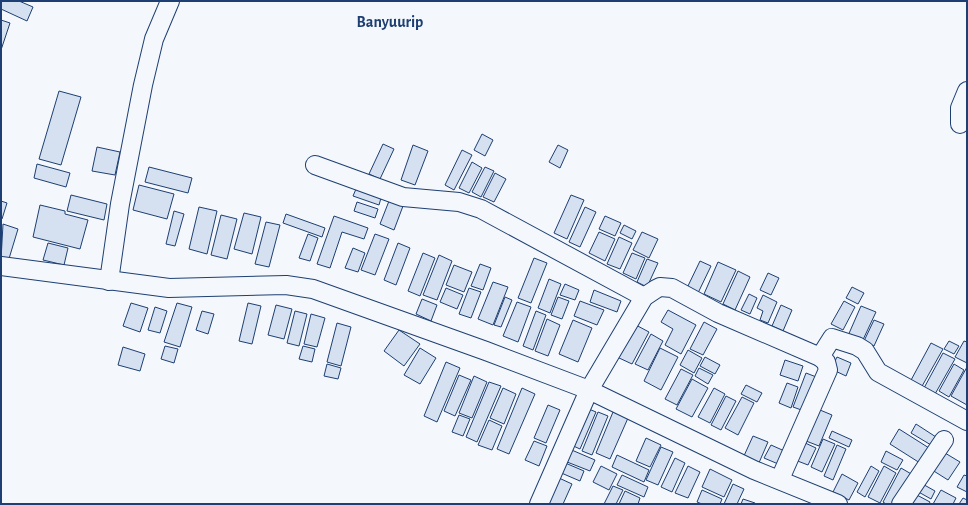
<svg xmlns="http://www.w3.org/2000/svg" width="968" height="505" font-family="'Alegreya Sans',sans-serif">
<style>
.building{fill:#d5e0f0;stroke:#1d3f73}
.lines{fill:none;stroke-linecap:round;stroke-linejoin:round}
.minor-casing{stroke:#1d3f73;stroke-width:20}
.minor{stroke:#f4f7fb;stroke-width:18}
.labels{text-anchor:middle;stroke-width:3;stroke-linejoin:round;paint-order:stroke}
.quarter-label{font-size:16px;font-weight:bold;fill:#1d3f73;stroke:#f4f7fb}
</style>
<rect width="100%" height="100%" fill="#f4f7fb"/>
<!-- building -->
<g class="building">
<path d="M1 1H19L33 7 27 21 1 9Z"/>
<path d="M1 20 10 23 1 50Z"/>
<path d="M59 91 81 97 61 165 39 159Z"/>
<path d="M482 134 493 140 485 156 474 150Z"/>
<path d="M383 144 394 149 380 179 369 174Z"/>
<path d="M413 145 428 151 415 185 401 180Z"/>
<path d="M558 145 568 150 560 168 549 162Z"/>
<path d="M97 147 120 152 115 175 92 171Z"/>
<path d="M462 150 472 155 454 190 445 185Z"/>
<path d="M472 162 482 168 469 193 459 188Z"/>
<path d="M37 164 70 173 66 187 34 178Z"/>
<path d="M149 167 192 178 188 193 145 182Z"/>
<path d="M485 167 494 171 481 197 472 192Z"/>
<path d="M495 173 506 179 494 202 483 197Z"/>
<path d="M139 185 174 194 167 219 133 210Z"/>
<path d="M356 189 381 198 379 205 353 196Z"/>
<path d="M71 195 107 204 104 220 67 211Z"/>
<path d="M571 195 584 200 567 239 554 233Z"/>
<path d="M1 201 7 203 2 219H1Z"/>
<path d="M389 201 403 206 394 230 380 224Z"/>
<path d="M357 202 378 209 375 218 354 211Z"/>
<path d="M40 205 65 211V214L88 220 80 249 33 237Z"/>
<path d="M199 207 217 211 207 254 189 249Z"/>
<path d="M585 207 596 212 580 247 569 242Z"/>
<path d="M174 211 184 214 175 246 166 244Z"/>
<path d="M244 213 261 217 252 254 234 249Z"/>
<path d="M286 214 325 228 322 237 283 223Z"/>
<path d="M221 215 237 219 227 259 211 255Z"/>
<path d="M334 216 368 228 364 239 342 232 330 268 317 264Z"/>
<path d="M605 216 621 223 615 236 599 229Z"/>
<path d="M266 222 280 225 269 267 255 264Z"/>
<path d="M3 224 18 229 8 262 1 260Z"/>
<path d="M624 225 636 231 632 239 620 233Z"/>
<path d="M599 232 615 239 605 261 589 253Z"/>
<path d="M642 232 658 239 649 258 633 250Z"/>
<path d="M308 234 318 238 310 261 299 258Z"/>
<path d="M375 234 389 239 375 275 361 270Z"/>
<path d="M619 237 632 243 620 269 607 264Z"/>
<path d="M48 243 68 248 64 265 43 260Z"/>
<path d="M398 243 410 248 396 285 384 280Z"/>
<path d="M353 248 365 253 358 272 345 268Z"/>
<path d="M423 253 435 258 420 296 408 291Z"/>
<path d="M632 253 645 258 636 279 623 273Z"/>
<path d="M439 255 452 261 437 300 423 295Z"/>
<path d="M534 258 547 263 531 303 518 298Z"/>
<path d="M647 259 658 263 647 287 637 282Z"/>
<path d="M700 261 711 266 698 293 687 288Z"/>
<path d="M718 262 736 270 721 302 704 294Z"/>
<path d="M480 264 491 268 483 290 471 286Z"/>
<path d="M454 265 472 272 464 292 446 285Z"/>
<path d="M738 271 750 277 735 310 723 304Z"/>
<path d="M768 273 779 278 771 295 760 290Z"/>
<path d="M549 279 561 284 550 313 538 308Z"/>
<path d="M493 282 508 287 493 325 478 319Z"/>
<path d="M565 284 579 290 575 300 560 295Z"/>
<path d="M852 287 864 293 858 304 846 298Z"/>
<path d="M446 288 463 295 457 309 440 302Z"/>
<path d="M469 288 481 292 471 318 459 314Z"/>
<path d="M594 290 621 301 617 312 590 302Z"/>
<path d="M749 294 757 298 750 314 741 310Z"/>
<path d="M763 295 777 302 768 323 760 320 763 311 757 308Z"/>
<path d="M505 297 512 300 501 327 494 325Z"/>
<path d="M558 297 569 301 562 319 551 315Z"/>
<path d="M422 299 437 305 431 321 416 314Z"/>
<path d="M580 301 604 310 597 325 574 316Z"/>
<path d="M844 301 855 307 843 330 831 324Z"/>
<path d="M517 302 531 307 518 342 503 336Z"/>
<path d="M131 303 148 308 140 332 123 326Z"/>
<path d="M177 303 192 307 180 347 164 342Z"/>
<path d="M248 303 261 306 252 344 239 341Z"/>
<path d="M276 305 292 309 284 339 268 335Z"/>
<path d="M781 305 792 310 783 331 772 326Z"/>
<path d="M861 306 876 312 861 344 847 338Z"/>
<path d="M155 307 167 311 160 333 148 330Z"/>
<path d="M668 310 696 325 681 354 665 345 673 329 661 322Z"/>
<path d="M202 311 214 314 208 334 196 330Z"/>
<path d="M295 311 307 314 299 346 287 343Z"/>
<path d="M536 311 546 315 533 350 523 346Z"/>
<path d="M311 314 325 318 317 347 304 344Z"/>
<path d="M547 319 560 325 548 356 535 351Z"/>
<path d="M573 320 592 328 578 362 559 354Z"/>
<path d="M874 320 884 324 874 346 864 341Z"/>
<path d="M704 322 717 329 703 355 690 349Z"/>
<path d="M337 323 351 327 341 366 327 362Z"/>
<path d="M634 324 649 332 632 364 617 357Z"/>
<path d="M399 330 420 344 404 366 384 351Z"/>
<path d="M651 334 663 341 648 370 635 364Z"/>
<path d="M949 341 959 346 954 354 944 349Z"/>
<path d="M964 341 967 342V363L955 357Z"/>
<path d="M931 343 943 349 921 388 910 382Z"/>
<path d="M165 346 178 349 174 363 161 359Z"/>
<path d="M303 346 315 349 312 362 299 359Z"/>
<path d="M123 347 145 354 140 371 118 365Z"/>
<path d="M420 348 436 358 420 384 404 375Z"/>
<path d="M660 348 678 357 661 390 644 381Z"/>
<path d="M688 350 702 358 694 373 680 365Z"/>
<path d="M943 353 955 359 935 394 924 388Z"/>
<path d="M705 357 720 365 715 374 700 366Z"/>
<path d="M837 357 851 363 846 376 831 369Z"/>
<path d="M785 360 803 366 798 381 780 375Z"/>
<path d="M446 362 460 368 437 422 424 416Z"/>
<path d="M327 364 341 368 338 379 324 376Z"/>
<path d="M954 364 964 370 949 397 939 391Z"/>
<path d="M967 367V405L951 396Z"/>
<path d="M699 368 713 375 708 384 695 376Z"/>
<path d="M681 369 693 375 677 405 665 399Z"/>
<path d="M806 373 819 378 807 412 793 407Z"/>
<path d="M459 375 471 380 455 416 444 411Z"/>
<path d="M474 376 487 382 472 418 459 413Z"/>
<path d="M692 379 708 388 692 417 676 409Z"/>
<path d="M489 382 501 386 477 442 466 437Z"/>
<path d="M787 383 798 387 791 408 779 403Z"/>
<path d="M746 385 762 393 757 402 741 394Z"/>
<path d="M503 388 516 394 504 424 490 418Z"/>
<path d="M522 388 535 394 509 454 497 449Z"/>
<path d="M714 388 725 394 710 423 698 417Z"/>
<path d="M726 396 736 401 721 430 711 425Z"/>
<path d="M742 397 754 403 738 435 725 428Z"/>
<path d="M548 405 560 410 546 443 534 438Z"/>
<path d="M584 407 596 412 580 449 569 444Z"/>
<path d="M820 410 832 415 819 446 806 441Z"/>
<path d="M598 412 608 416 592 455 582 451Z"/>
<path d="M613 412 628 418 610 459 596 453Z"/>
<path d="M459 415 470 419 463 436 452 432Z"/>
<path d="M489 420 502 426 492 450 478 445Z"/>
<path d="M916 424 936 437 931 445 911 433Z"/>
<path d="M899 429 929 448 920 463 890 444Z"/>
<path d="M832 431 852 440 849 447 829 438Z"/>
<path d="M753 436 768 442 758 465 743 458Z"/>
<path d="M646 438 661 445 650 467 636 461Z"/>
<path d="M823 439 835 444 822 472 811 467Z"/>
<path d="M534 441 547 446 539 466 525 460Z"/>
<path d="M803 442 816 448 808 465 795 460Z"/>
<path d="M771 445 789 453 783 466 764 458Z"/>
<path d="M837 445 846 449 833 480 824 476Z"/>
<path d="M661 447 673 452 658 485 646 480Z"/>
<path d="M567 448 595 460 590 471 562 460Z"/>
<path d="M940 450 960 462 948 480 929 468Z"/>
<path d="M886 451 903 460 897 470 881 462Z"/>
<path d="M617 455 649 470 644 482 612 467Z"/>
<path d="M675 458 685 463 672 492 661 487Z"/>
<path d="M563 462 584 471 580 481 559 472Z"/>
<path d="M601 466 617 474 609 490 593 482Z"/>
<path d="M688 466 700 472 688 498 675 493Z"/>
<path d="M871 466 879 471 865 497 857 492Z"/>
<path d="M884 466 896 473 880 503 868 497Z"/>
<path d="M901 468 913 475 898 504H886L883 502Z"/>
<path d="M710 469 732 480 724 497 702 487Z"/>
<path d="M842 474 858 483 849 500 833 492Z"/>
<path d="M622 475 648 487 644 497 617 485Z"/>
<path d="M964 475 967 476V492L957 487Z"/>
<path d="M559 478 572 484 563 504H548Z"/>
<path d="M919 482 935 491 931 499 915 490Z"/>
<path d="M733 484 744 489 737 504H724Z"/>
<path d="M613 486 623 490 616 504H604Z"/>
<path d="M702 490 722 499 720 504H702L697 502Z"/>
<path d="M941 490 956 498 953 504H933Z"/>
<path d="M625 491 640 498 638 504H619Z"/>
<path d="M915 494 930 502 929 504H910Z"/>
<path d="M963 498 967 500V504H959Z"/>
<path d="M743 499 755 503 754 504H741Z"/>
</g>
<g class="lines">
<!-- minor casing -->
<g class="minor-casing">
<g id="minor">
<path d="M960 124V108L967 91"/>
<path d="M315 165 403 197 459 202 481 209 644 297"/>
<path d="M1 266 169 288 286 285 313 289 486 351 589 390 754 470 838 504"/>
<path d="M109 281 120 204 143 85 154 39 170 1"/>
<path d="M820 357 832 338 857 346 865 351 878 372 967 421"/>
<path d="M539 504 589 390 644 297 656 289 660 287 672 288 718 313 820 357 826 362 828 370 780 479"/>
<path d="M901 504 944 440"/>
</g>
</g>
<!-- minor -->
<use href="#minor" class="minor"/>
</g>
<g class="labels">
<!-- quarter labels -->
<g class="quarter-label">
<text x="390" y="27">Banyuurip</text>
</g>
</g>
<!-- border -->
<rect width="968" height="505" fill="none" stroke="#1d3f73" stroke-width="4"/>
</svg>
